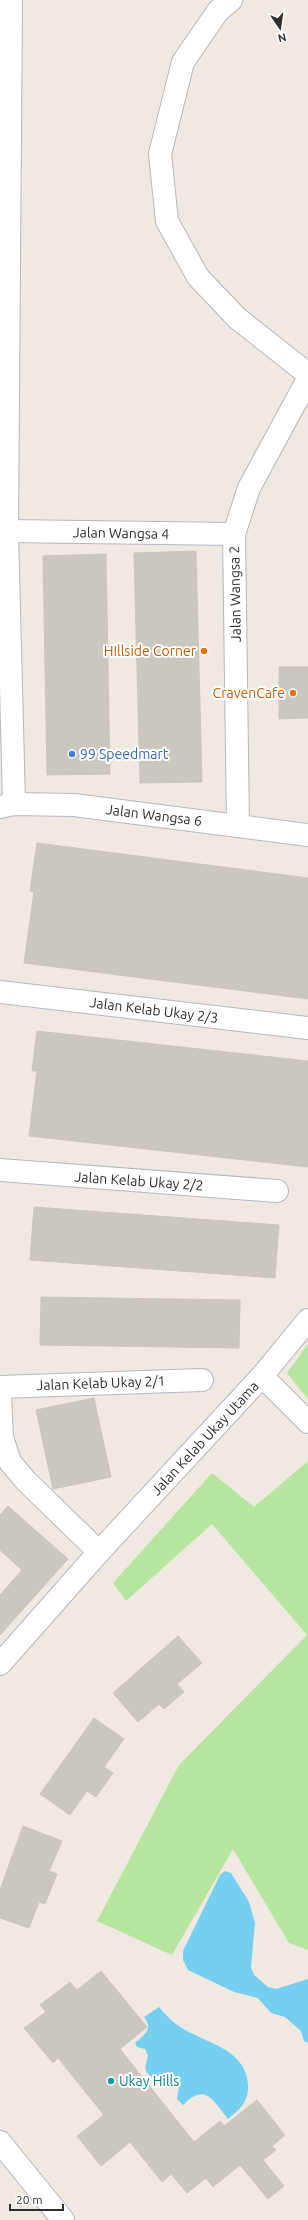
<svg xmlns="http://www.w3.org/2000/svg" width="308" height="2220" font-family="Ubuntu,sans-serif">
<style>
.green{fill:#b6e59e}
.water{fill:#75cff0}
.building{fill:#cbc7bf;stroke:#cbc5ba}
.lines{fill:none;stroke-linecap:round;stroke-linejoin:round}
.minor-casing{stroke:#b4b7c1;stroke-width:24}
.minor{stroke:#fff;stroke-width:22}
.food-dot{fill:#e8710a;stroke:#fff;stroke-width:1.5}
.shop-dot{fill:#3f7fe0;stroke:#fff;stroke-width:1.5}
.culture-dot{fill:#0f9aa8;stroke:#fff;stroke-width:1.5}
.labels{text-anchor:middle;stroke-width:4;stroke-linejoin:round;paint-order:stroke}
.street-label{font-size:14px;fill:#2e2e2e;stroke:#fff}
.food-label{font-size:14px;fill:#c56008;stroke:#fff;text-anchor:end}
.shop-label{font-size:14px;fill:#366cbe;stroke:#fff;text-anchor:start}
.culture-label{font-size:14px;fill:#0d838f;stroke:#fff;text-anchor:start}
</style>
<rect width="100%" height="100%" fill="#efe9e1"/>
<!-- green -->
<g class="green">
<path d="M308 1344V1399L287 1373Z"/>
<path d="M308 1461V1950L289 1943 233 1849 172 1955 97 1921 179 1765 307 1635 212 1524 126 1601 113 1583 212 1473 254 1507Z"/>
</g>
<!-- water -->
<g class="water">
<path d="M225 1871 231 1873 249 1902 255 1923 251 1967 254 1975 268 1987 276 1989 308 1979V2043L304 2041 301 2031 285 2017 271 2013 258 1998 234 1992 188 1970 183 1960V1951L220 1875Z"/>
<path d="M159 2007C165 2014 171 2021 179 2026 203 2043 245 2047 248 2084 249 2101 241 2109 228 2119 213 2100 205 2082 183 2105L177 2099 179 2087C172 2075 164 2076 152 2077 142 2070 146 2066 148 2055L145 2049 137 2047 135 2043C144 2035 154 2029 144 2017Z"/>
</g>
<!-- building -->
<g class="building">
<path d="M196 551 202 782 140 783 134 553Z"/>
<path d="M106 554 110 774 47 775 43 556Z"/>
<path d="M279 667H308V718L279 719Z"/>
<path d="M37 843 308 878V999L24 963 34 892 30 891Z"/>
<path d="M37 1031 308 1061V1167L29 1136 37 1071H32Z"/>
<path d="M34 1207 279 1225 275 1278 30 1260Z"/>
<path d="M41 1297 240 1300 239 1348 40 1345Z"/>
<path d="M94 1398 111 1477 53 1489 36 1410Z"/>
<path d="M8 1506 68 1559 0 1635V1595L22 1570 0 1550V1515Z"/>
<path d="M178 1636 202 1663 177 1684 184 1692 164 1709 159 1704 138 1722 113 1693Z"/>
<path d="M94 1718 124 1739 104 1767 113 1773 96 1797 87 1791 70 1815 40 1794Z"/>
<path d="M23 1826 62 1841 49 1871 57 1874 45 1904 39 1902 29 1928 0 1918V1890Z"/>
<path d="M101 1971 147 2027 120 2049 194 2142 220 2121 224 2126 257 2100 285 2135 272 2146 276 2150 263 2160 284 2186 268 2199 240 2165 213 2187 206 2178 187 2193 171 2174 162 2182 130 2142 101 2166 77 2136 104 2115 58 2058 53 2063 24 2028 46 2012 40 2005 70 1982 77 1990Z"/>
</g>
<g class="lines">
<!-- minor casing -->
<g class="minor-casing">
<g id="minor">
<path d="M11 0 7 531 14 804"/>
<path d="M231 0 218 11 183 62 160 154 167 221 198 277 237 318 308 374"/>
<path d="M7 531 234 534"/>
<path d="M0 807 14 804 74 805 308 835"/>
<path d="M238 826 234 534 249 488 308 379"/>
<path d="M0 992 308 1028"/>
<path d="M0 1170 277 1191"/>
<path d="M262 1376 308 1422"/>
<path d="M0 1387 202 1380"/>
<path d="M0 1394 2 1437 10 1462 26 1481 99 1552"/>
<path d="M0 1664 99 1552 262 1376 308 1320"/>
<path d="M0 2142 63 2220"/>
</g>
</g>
<!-- minor -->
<use href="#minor" class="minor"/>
</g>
<!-- markers -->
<g class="food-dot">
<circle cx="204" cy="651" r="4"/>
<circle cx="293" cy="693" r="4"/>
</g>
<circle class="shop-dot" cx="72" cy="754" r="4"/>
<circle class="culture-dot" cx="111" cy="2081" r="4"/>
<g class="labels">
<!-- street labels -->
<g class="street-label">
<text transform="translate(121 533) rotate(1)" y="5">Jalan Wangsa 4</text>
<text transform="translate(235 594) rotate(-91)" y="5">Jalan Wangsa 2</text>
<text transform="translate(154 815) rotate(7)" y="5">Jalan Wangsa 6</text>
<text transform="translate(154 1010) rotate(7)" y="5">Jalan Kelab Ukay 2/3</text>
<text transform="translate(139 1181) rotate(4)" y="5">Jalan Kelab Ukay 2/2</text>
<text transform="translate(101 1383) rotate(-2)" y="5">Jalan Kelab Ukay 2/1</text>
<text transform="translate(205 1438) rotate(-47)" y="5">Jalan Kelab Ukay Utama</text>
</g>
<!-- food labels -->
<g class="food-label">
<text x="196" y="656">HIllside Corner</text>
<text x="285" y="698">CravenCafe</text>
</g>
<!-- shop labels -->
<g class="shop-label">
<text x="80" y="759">99 Speedmart</text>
</g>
<!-- culture labels -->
<g class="culture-label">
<text x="119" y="2086">Ukay Hills</text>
</g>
</g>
<!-- north arrow -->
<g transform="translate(280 28) rotate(167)" stroke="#ffffff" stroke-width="3" paint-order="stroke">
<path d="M0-3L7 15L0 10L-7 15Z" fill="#2e2e2e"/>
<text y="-6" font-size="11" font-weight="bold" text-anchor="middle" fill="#2e2e2e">N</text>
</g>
<!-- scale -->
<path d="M10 2204v6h53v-6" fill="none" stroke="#2e2e2e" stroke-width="2"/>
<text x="16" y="2204" font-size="12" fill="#2e2e2e" stroke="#ffffff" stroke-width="3" paint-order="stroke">20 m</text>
</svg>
